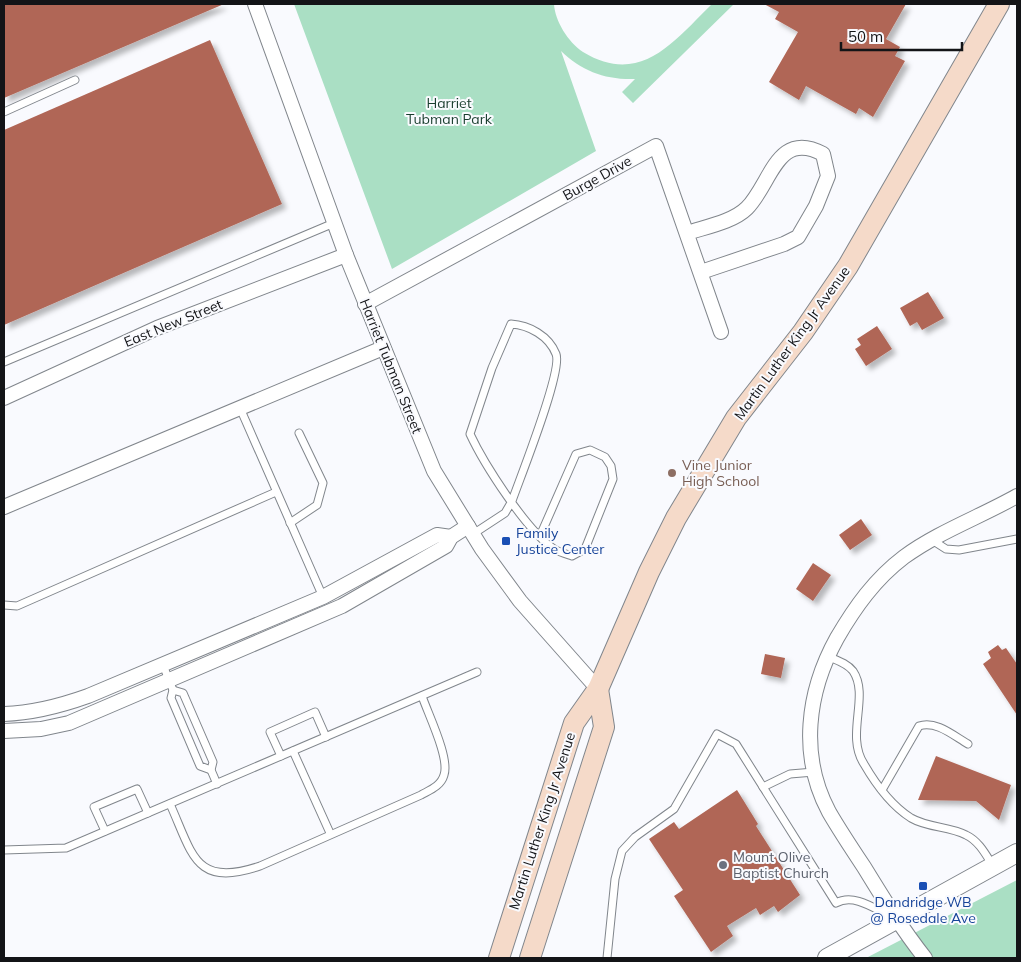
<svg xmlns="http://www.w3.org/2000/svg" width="1021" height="962" font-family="Mulish,sans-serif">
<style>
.green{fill:#aadfc4}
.building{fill:#b06656;filter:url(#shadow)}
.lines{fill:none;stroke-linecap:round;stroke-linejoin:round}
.service-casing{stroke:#81868c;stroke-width:9}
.minor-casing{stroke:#81868c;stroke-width:16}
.tertiary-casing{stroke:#81868c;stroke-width:20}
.secondary-casing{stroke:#81868c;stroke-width:22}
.service{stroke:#fff;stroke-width:7}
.minor{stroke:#fff;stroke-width:14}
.tertiary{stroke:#fff;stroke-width:18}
.secondary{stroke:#f5dac9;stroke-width:20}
.education-dot{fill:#8d6e63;stroke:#f9fafe;stroke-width:2}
.transit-dot{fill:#1a4fb4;stroke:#f9fafe;stroke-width:2}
.worship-dot{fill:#6b7280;stroke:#f9fafe;stroke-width:2}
.labels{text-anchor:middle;stroke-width:4;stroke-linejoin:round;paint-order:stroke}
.park-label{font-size:14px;fill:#183d2d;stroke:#f9fafe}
.street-label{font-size:14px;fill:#131417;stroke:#f9fafe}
.education-label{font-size:14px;fill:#785e54;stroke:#f9fafe;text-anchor:start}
.transit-label{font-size:14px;fill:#164399;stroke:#f9fafe;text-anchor:start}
.worship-label{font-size:14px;fill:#5b616d;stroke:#f9fafe;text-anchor:start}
</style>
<defs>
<filter id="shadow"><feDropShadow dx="4.5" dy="4.5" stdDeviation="2.5" flood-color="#0004"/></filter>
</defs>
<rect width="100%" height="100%" fill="#f9fafe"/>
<!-- green -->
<g class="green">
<path d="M294 4H554C555 21 568 42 583 52 641 87 674 41 712 4H734L633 103 622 92 635 79C605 80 582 71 561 51L596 151 392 269Z"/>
<path d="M1017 880V958H866Z"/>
</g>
<!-- building -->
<g class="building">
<path d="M4 4H224L4 98Z"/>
<path d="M764 4H906L886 39 900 47 895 56 905 61 873 117 859 108 856 114 806 86 799 100 769 82 798 32 775 19 779 12Z"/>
<path d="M210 40 282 204 4 325V130Z"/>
<path d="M928 292 944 318 922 330 917 322 910 326 900 308Z"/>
<path d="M877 326 892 349 866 366 855 349 861 345 857 339Z"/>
<path d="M861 519 872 535 850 550 839 535Z"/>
<path d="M813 563 831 575 813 601 796 589Z"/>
<path d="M998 645 1002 650 1006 648 1017 664V715L983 664 991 658 988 652Z"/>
<path d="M765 654 785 658 781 678 761 674Z"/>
<path d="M936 756 1011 785 999 820 976 801 918 800Z"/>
<path d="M737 790 758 824 756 826 800 895 778 912 774 906 760 915 756 908 727 926 733 936 711 952 674 896 683 890 649 839 674 822 679 829Z"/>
</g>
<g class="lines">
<!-- service casing -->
<g class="service-casing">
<g id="service">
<path d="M4 112 75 80"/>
<path d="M4 362 334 223"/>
<path d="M240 408 323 597"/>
<path d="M290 523 317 505 323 483 299 433"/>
<path d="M473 534 505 513 512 501C520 478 563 371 556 354 549 336 529 325 511 324L492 368 470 434C484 464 526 530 554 549 559 552 566 554 572 556L585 549 613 479 611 466 605 457 590 450 576 454 540 536"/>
<path d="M932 540 946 549 959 550 1017 539"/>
<path d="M4 605 17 606 276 492"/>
<path d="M827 656C836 660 847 663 853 671 870 696 845 735 864 764 875 783 892 806 911 818 928 828 949 826 966 835 979 841 986 855 993 866"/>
<path d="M163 665 173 690 171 698 200 766 211 770"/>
<path d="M173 690 183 693 213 762 211 770 217 784"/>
<path d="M293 751 330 833"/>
<path d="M281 756 270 732 315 712 326 737"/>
<path d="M763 787 790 774 814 772"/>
<path d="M882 790 919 726C936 720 954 736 968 744"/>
<path d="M170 804C193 855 195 888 260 866L421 795C430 790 441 786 444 775 450 758 428 714 422 696"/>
<path d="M105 831 94 807 137 789 148 813"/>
<path d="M4 850 66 848 477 672"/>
<path d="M607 958 615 879 622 851 635 837 674 809 717 734 736 744 836 903C854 893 875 909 892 917"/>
</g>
</g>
<!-- minor casing -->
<g class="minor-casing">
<g id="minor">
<path d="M255 4 346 255 434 471 482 549 520 601 598 689"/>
<path d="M687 233C705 227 733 222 747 208 771 184 777 129 823 154L828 176 816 206 798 237 784 244 701 272"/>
<path d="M365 304 656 146 721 332"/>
<path d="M4 398 157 328 346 255"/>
<path d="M4 507 383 348"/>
<path d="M4 714C34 713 60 706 88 696L323 597 437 535 451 537"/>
<path d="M4 731 41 729 69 723 342 606 446 546 451 537 468 526"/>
<path d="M925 958C902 929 883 898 864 867 852 849 840 831 829 812 799 756 807 692 837 638 855 607 875 579 904 557 938 532 980 517 1017 496"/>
</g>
</g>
<!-- tertiary casing -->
<g class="tertiary-casing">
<path id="tertiary" d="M827 958 1017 853"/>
</g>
<!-- secondary casing -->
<g class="secondary-casing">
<g id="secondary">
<path d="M499 958 574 723 598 689 649 572 676 518 736 418 803 332 848 266 999 4"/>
<path d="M530 958 604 727 598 689"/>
</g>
</g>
<!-- service -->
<use href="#service" class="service"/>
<!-- minor -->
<use href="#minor" class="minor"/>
<!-- tertiary -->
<use href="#tertiary" class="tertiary"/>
<!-- secondary -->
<use href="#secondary" class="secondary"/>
</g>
<!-- markers -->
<circle class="education-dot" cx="672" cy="473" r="5"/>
<g class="transit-dot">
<rect x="501" y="536" width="10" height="10" rx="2.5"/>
<rect x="918" y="881" width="10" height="10" rx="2.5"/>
</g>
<circle class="worship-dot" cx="723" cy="865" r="5"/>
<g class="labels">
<!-- park labels -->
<g class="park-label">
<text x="449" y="108">Harriet<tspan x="449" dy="16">Tubman Park</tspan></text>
</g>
<!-- street labels -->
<g class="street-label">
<text transform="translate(597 178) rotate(-29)" y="5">Burge Drive</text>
<text transform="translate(173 323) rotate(-22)" y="5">East New Street</text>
<text transform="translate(792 343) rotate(-54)" y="5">Martin Luther King Jr Avenue</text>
<text transform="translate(391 366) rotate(68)" y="5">Harriet Tubman Street</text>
<text transform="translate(542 821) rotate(-72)" y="5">Martin Luther King Jr Avenue</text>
</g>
<!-- education labels -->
<g class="education-label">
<text x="682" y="470">Vine Junior<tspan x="682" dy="16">High School</tspan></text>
</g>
<!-- transit labels -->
<g class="transit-label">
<text x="516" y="538">Family<tspan x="516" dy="16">Justice Center</tspan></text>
<text x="923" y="907" text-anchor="middle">Dandridge WB<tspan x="923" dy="16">@ Rosedale Ave</tspan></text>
</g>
<!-- worship labels -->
<g class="worship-label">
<text x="733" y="862">Mount Olive<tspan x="733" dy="16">Baptist Church</tspan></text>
</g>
</g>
<!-- border -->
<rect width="1021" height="962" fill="none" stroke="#131417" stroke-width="10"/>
<!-- scale -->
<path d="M841 42v8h121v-8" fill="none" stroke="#131417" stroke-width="2.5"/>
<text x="848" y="42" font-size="15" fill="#131417" stroke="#f9fafe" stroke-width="4" paint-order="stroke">50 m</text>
</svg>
